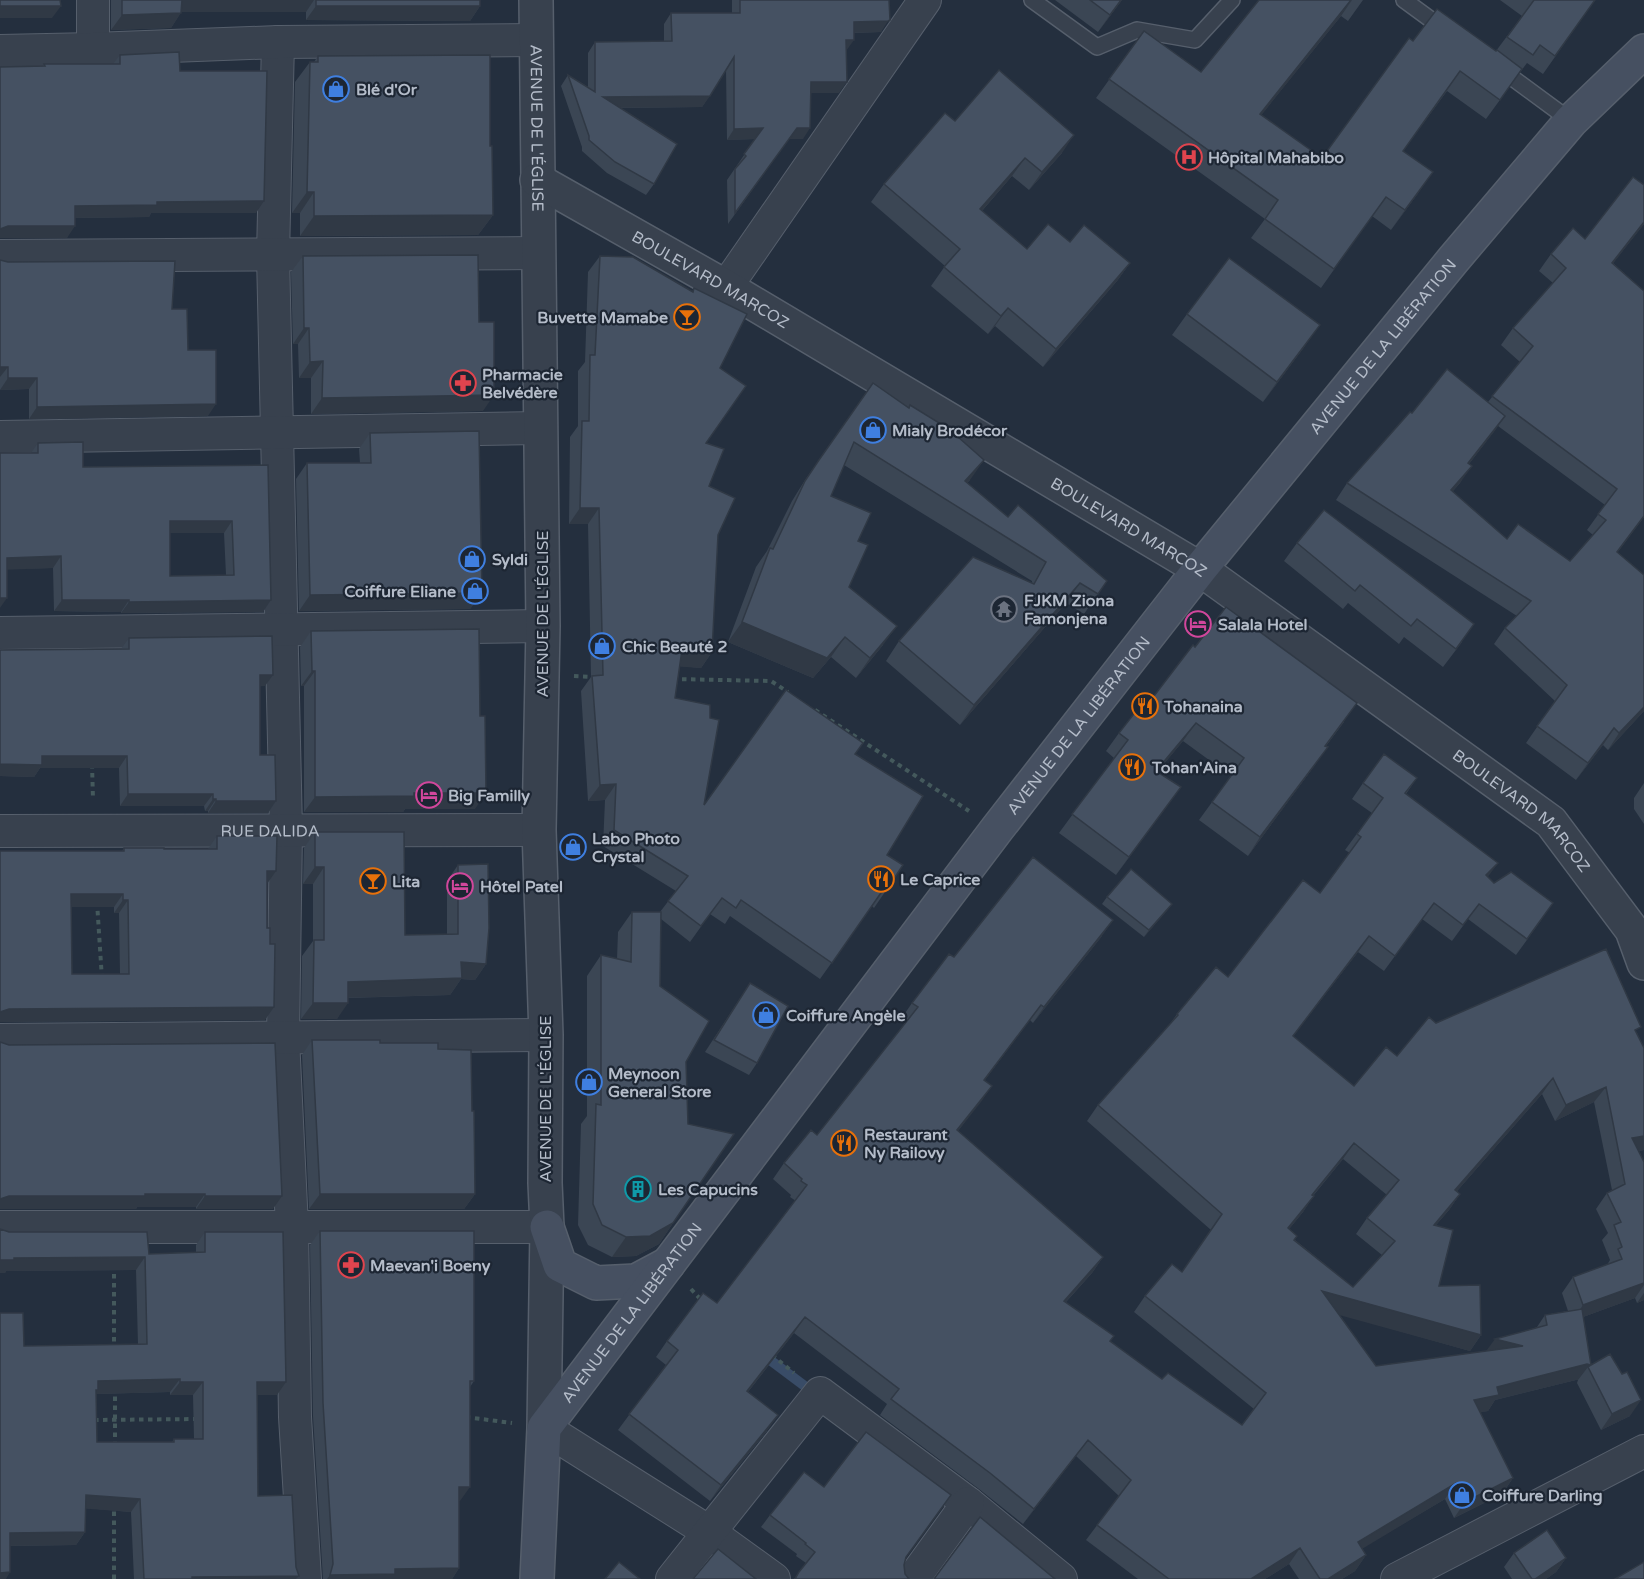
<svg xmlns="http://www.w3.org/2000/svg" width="1644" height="1579" font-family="'Varela Round',sans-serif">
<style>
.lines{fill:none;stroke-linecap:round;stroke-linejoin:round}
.stream{stroke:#394c67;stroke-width:10}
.service-casing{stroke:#565f6c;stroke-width:18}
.minor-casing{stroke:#565f6c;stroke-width:34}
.tertiary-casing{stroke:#565f6c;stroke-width:36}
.secondary-casing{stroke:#565f6c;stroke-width:36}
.path{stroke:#44595c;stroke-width:4;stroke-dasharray:4.5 4.5;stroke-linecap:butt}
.service{stroke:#38414e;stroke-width:15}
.minor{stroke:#38414e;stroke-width:32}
.tertiary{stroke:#38414e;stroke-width:33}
.secondary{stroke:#465061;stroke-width:33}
.wall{fill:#3b4654;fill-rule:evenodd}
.shaded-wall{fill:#303945}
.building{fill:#455162;stroke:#303945;stroke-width:1.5;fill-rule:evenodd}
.labels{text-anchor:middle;stroke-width:4.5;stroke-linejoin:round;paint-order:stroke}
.poi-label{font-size:16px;font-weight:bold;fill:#b4bcc9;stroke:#1d2633;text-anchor:start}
.street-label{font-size:16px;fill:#b4bcc9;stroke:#1d2633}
</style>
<rect width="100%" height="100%" fill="#242f3e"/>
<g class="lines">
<!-- stream -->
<path class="stream" d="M762 1354 814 1393"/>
<!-- service casing -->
<g class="service-casing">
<g id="service">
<path d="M1032 0 1097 47 1137 30 1195 40 1232 0"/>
<path d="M1404 0 1445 30"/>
<path d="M1499 68 1571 121"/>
</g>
</g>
<!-- minor casing -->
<g class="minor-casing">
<g id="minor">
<path d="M93 0V49"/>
<path d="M278 42 273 255 286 830 283 1038 292 1227 295 1417 305 1579"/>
<path d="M0 51 93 49 278 42 536 40"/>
<path d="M0 256 538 253"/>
<path d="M726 287 925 0"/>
<path d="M0 437 540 428"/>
<path d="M0 633 543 626"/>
<path id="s1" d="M0 831 539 830"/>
<path d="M0 1040 546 1035"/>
<path d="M0 1227H547"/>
<path d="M544 1428 709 1532 774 1579"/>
<path d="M672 1579 820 1393 968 1503 1061 1579"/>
<path d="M913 1579 968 1503"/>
<path d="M1397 1579 1644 1451"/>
</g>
</g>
<!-- tertiary casing -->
<g class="tertiary-casing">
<g id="tertiary">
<path id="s2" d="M536 0 543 626 539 830 546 1035 545 1183 547 1227 544 1428"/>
<path id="s3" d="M537 180 726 287 1200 569 1551 822 1632 930 1644 963"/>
</g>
</g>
<!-- secondary casing -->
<g class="secondary-casing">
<g id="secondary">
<path d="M547 1227 560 1265 596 1283 636 1281 668 1264"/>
<path id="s4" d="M537 1579 544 1428 997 829 1200 569 1453 260 1571 121 1644 51"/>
</g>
</g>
<!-- path -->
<g class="path">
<path d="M574 676 594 677"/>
<path d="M673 679 771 681 788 692"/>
<path d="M815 710 969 811"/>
<path d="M92 764 93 799"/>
<path d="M97 902 102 979"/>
<path d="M114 1265V1347"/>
<path d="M691 1289 702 1301"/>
<path d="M772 1355 794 1373"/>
<path d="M466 1417 512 1423"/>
<path d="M94 1420 197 1419"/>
<path d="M115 1446V1391"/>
<path d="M114 1579V1508"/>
</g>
<!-- service -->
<use href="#service" class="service"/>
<!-- minor -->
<use href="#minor" class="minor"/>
<!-- tertiary -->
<use href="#tertiary" class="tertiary"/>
<!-- secondary -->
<use href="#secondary" class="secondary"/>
</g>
<!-- wall -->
<g class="wall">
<path d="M111 0H480V6L470 21 306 20V12H181L171 28 111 30Z"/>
<path d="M732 0H889L881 32 854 33 846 51 839 93H811L803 139H789L728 224 727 180 755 139 727 140 726 70 702 107 620 108 654 184 646 195 607 173 582 151V147L561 86 568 75 588 87V53L595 42H664V24L671 13H732Z"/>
<path d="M1055 0H1122L1098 32Z"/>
<path d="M1259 0H1363L1348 21 1341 16 1261 115 1322 158 1413 41 1496 51 1522 16 1500 0H1595L1543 74 1527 63 1486 119 1447 91 1403 151 1419 192 1391 230 1372 216 1321 288 1251 238 1265 219 1096 98 1144 31 1201 72Z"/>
<path d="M120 55 180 71 256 213H151L149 217 75 218 67 238H0V67L43 66 44 64H113Z"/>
<path d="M318 56 490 146 493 215 478 235 300 236V213H292L295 82 310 62H314Z"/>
<path d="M955 121 1062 153 1029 190 1012 176 982 211 1027 249 1070 242 1130 263 1117 281 1043 367 995 326 988 334 931 286 945 266 871 202 884 184Z"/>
<path d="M1644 185V224L1613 263 1644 291V517L1617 553 1644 575V711L1608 750 1603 745 1576 780 1526 743 1555 701 1494 644 1505 628 1517 616 1336 500 1347 483 1412 413 1488 402 1520 362 1501 345 1513 328 1553 283 1539 271 1551 254 1585 239ZM1498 426 1605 505 1587 530 1593 535 1570 561 1507 539 1452 492 1460 483 1469 464Z"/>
<path d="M303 256 479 322 483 411 311 414V378H299L298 344H293L291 272Z"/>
<path d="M600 256 692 292 694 288 720 368 706 443 709 486 718 535 712 652 701 668 680 666 675 698 704 805 855 754 887 855 885 892 874 908 872 906 820 979 730 916 725 924 710 914 690 942 661 919 660 986 686 1062 673 1223 659 1244 636 1256 612 1257 588 1245 578 1225 581 1124 587 1116V976L601 955 617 959 618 932 632 912H660L676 891 603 846 605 800 588 801 581 691 591 677 588 524H569L570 437 578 426V371L585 362 588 272Z"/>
<path d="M0 260 172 309 188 350 208 416 29 419V389L0 390Z"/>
<path d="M1187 314 1305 346 1263 402 1172 335Z"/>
<path d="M873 383 970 480 967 483 1008 517 1107 581 1084 614 1066 603 960 725 886 661 899 641 1032 583V581L844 465 831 496 858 541 849 587 883 645 856 678 831 657 813 678 728 642 756 567 767 551 792 501 805 480Z"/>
<path d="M370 433 482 593 470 609 299 611 296 479 307 463H360L359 449Z"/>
<path d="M38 443 83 467 268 465 271 600 263 612 121 613V612L54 611 53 568 7 569 0 453H31ZM170 533H224L226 575 170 576Z"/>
<path d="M1297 543 1462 642 1443 667 1404 637 1399 644 1348 603 1343 609 1284 561Z"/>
<path d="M311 631 475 809H405L403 812H304V686H301L300 647Z"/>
<path d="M129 638 265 686H260V755L276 801 268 813H208V811H205L204 806H120L119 768H40L34 777 0 776V650L121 649Z"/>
<path d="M1195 647 1344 722 1326 746 1315 765 1248 856 1199 820 1231 776 1183 741 1157 772 1168 805 1116 875 1059 833 1114 758 1106 751 1119 733 1151 700Z"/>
<path d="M1417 778 1406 794 1494 883 1542 919 1516 955 1468 919 1452 941 1422 919 1384 971 1358 952 1293 1036 1354 1086 1397 1056 1436 1023 1637 1033 1644 1048V1150L1639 1151 1644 1162V1300L1637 1303 1635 1298 1583 1317 1591 1365 1630 1416 1601 1430 1577 1383 1578 1380H1576L1495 1400 1488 1411 1480 1412 1513 1478 1502 1494 1454 1518 1445 1499 1362 1548 1366 1555 1355 1571 1342 1579H1299L1289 1564 1265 1579H1138L1086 1540 1119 1496 1076 1456 1023 1524 979 1489 880 1415 887 1404 794 1333 748 1392 767 1431 710 1501 618 1430 666 1365 656 1357 667 1341 717 1303 796 1201 790 1197 791 1195 773 1179 784 1163 817 1135 906 1022 901 1019 912 1003 954 957 1102 936 1033 1023 1030 1020 984 1081 992 1086 958 1131 1103 1257 1092 1273 1066 1302 1110 1341 1162 1379 1242 1425 1254 1409 1134 1312 1145 1296 1182 1272 1211 1230 1087 1121 1098 1105 1170 1024 1177 1014 1228 977 1320 893 1350 853 1345 850 1372 813 1352 799 1363 783ZM1542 1094 1555 1121 1594 1102 1612 1190 1607 1193 1596 1209 1608 1233 1602 1240 1610 1260 1607 1265 1573 1277 1562 1293 1568 1311 1545 1315 1537 1327 1486 1352 1376 1366 1339 1314 1470 1351 1481 1335 1439 1286 1436 1225 1449 1210 1460 1194 1457 1191ZM1343 1159 1387 1195 1367 1218 1356 1234 1382 1255 1353 1287 1295 1240 1289 1229 1303 1212 1313 1196Z"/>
<path d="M1644 783V824L1634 809V798Z"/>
<path d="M315 832 405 935H447V881L458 865 486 964 475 980 461 979 450 995 348 998 337 1019H301L302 956 313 941V884H303L304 848Z"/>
<path d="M217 836 267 884 265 1020 0 1022V851H122L124 848 164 849H208ZM71 907H114V913H119L120 974H72Z"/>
<path d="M1107 897 1172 904 1144 937 1102 904Z"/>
<path d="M750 983 757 1063 749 1075 705 1052Z"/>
<path d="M312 1040 380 1043 438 1049 472 1111 475 1194 464 1209H309L302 1055Z"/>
<path d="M0 1042 273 1209H196V1207H137L136 1209H0Z"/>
<path d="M320 1231 474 1381 470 1387 460 1501H459V1568L452 1579H323L313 1416 310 1245Z"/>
<path d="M9 1232 149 1254 196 1252V1245L205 1232 277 1395H257L258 1496 296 1567 299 1576 296 1579H134L131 1512 85 1508V1532L76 1545 10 1546 24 1346 138 1345 136 1270 6 1271 5 1273ZM170 1392V1395H193L194 1439H174L172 1442H97L96 1394Z"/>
<path d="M770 1515 906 1558 904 1565 905 1574 909 1579H794L806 1563 796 1556 797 1554 761 1527Z"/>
<path d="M1514 1553 1566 1558 1556 1572 1546 1579H1512L1504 1567Z"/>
</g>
<!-- shaded-wall -->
<g class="shaded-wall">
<path d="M180 0H314L306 12H172Z"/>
<path d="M1121 0H1122L1098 32 1110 15Z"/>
<path d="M1352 0 1341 16 1247 133 1260 114Z"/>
<path d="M0 6H61L52 18H0Z"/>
<path d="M316 6H480L470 21 306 20Z"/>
<path d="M181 13 171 28 111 30 122 15Z"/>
<path d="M888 21 881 32 846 33 854 22Z"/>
<path d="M846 40H854L846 51Z"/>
<path d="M811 82H847L839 93H803Z"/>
<path d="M710 96 702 107 595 108 603 97Z"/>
<path d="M763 128 755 139 727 140 734 129Z"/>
<path d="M797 128H810L803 139H789L728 224Z"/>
<path d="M1074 135 1062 153 1029 190 1042 172Z"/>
<path d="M1025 158 1012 176 968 227 980 209Z"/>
<path d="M1433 172 1419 192 1391 230 1405 210Z"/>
<path d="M307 192H314L300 213H292Z"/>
<path d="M264 201 256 213H151L149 217 67 218 75 206 157 202Z"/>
<path d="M493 215 478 235 300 236 314 216Z"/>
<path d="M1644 222V224L1601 279 1612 263Z"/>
<path d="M8 226H75L67 238H0V229Z"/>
<path d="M1130 263 1117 281 1043 367 1056 349Z"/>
<path d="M1008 308 995 326 988 334 1001 316Z"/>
<path d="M1320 325 1305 346 1263 402 1277 382Z"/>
<path d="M304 328H309L298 344H293Z"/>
<path d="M323 361 311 378H299L310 362Z"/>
<path d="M0 367H8L0 377Z"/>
<path d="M8 378H37L29 389 0 390Z"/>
<path d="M494 395 483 411 311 414 322 398Z"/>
<path d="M216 404 208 416 29 419 37 407Z"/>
<path d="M1505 416 1494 432 1457 479 1468 463Z"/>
<path d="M984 460 970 480 951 501 965 481Z"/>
<path d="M1472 466 1460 483 1439 507 1451 490Z"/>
<path d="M580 508H599L588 524H569Z"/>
<path d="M170 521H232L224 533H162Z"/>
<path d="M61 556 53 568 0 570 7 558Z"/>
<path d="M1080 583 1066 603 960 725 974 705Z"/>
<path d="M482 593 470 609 299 611 310 595Z"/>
<path d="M0 598H7L0 608Z"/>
<path d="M62 600H129L121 612 54 611Z"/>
<path d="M271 600 263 612 121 613 129 602Z"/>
<path d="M742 622 845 637 831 657 813 678 728 642Z"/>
<path d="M897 626 883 645 856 678 870 658Z"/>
<path d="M682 650 712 652 701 668 671 666Z"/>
<path d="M312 671H315L304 686H301Z"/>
<path d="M260 675H273L265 686 252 687Z"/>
<path d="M1644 707V711L1608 750 1619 733Z"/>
<path d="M1196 723 1183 741 1143 789 1156 771Z"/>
<path d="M1614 728 1603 745 1576 780 1588 763Z"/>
<path d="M1328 747 1315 765 1248 856 1260 837Z"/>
<path d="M42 756H127L119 768H40L34 777 0 776V764Z"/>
<path d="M616 784 605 800 588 801 600 785Z"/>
<path d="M1181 787 1168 805 1116 875 1129 857Z"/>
<path d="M414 793H486L475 809H405L403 812H304L315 797Z"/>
<path d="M128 794H213L204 806H120Z"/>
<path d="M213 799H216L208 811H205Z"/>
<path d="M216 801H276L268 813H208Z"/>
<path d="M1498 863 1487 878 1486 875Z"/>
<path d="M315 867H324L313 884H303Z"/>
<path d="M267 871H276L267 884Z"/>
<path d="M71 894H123L114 907H62Z"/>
<path d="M123 900H128L119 913H114Z"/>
<path d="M1172 904 1167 911 1144 937 1149 930Z"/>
<path d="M1113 920 1102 936 1033 1023 1044 1007Z"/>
<path d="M1369 936 1358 952 1282 1051 1293 1036Z"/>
<path d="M461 962 486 964 475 980 461 979 450 995 337 998 348 982Z"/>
<path d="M313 1003H348L337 1019H301Z"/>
<path d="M1041 1005 1030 1020 973 1096 984 1080Z"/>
<path d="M274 1007 265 1020 0 1022V1012L9 1009Z"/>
<path d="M1553 1078 1542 1094 1444 1206 1455 1190Z"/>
<path d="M992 1086 981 1102 946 1146 957 1130Z"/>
<path d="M1606 1087 1594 1102 1555 1121 1566 1105Z"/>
<path d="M1644 1136V1150L1621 1154 1632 1138Z"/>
<path d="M1354 1143 1343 1159 1300 1211 1312 1195Z"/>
<path d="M145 1194H205L196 1207H137L136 1209H0V1199L9 1196Z"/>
<path d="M320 1194H475L464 1209H309Z"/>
<path d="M1460 1194 1449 1210 1423 1240 1434 1225Z"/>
<path d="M205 1196H282L273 1209H196Z"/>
<path d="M1314 1196 1303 1212 1277 1244 1288 1228Z"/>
<path d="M673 1223 659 1244 636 1256 612 1257 626 1237Z"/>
<path d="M145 1257 136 1270 6 1271 5 1273H0V1260L14 1258Z"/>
<path d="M1103 1257 1092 1273 1053 1316 1064 1301Z"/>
<path d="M1644 1283V1285L1635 1298 1572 1321 1583 1305Z"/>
<path d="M1322 1291 1481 1335 1470 1351 1310 1307Z"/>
<path d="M1644 1293V1300L1637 1303Z"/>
<path d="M805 1317 794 1333 736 1407 747 1391Z"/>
<path d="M1495 1339 1523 1346 1484 1354Z"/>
<path d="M1587 1364 1591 1365 1588 1367 1578 1380H1576L1495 1400 1488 1411 1463 1416 1474 1400 1497 1387Z"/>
<path d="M180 1379 170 1392 95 1394 98 1381Z"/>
<path d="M180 1382H203L193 1395H170Z"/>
<path d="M257 1382H286L277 1395H248Z"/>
<path d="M1641 1400 1630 1416 1601 1430 1612 1414Z"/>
<path d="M778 1415 767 1431 710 1501 721 1485Z"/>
<path d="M1088 1440 1076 1456 1023 1524 1034 1509Z"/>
<path d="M1513 1478 1502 1494 1454 1518 1465 1502Z"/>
<path d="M1456 1483 1445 1499 1347 1558 1358 1542Z"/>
<path d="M459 1487H470L460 1501H449Z"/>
<path d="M86 1495 140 1499 131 1512 77 1508Z"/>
<path d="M85 1532 76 1545 1 1546 10 1533Z"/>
<path d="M1300 1548 1289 1564 1265 1579H1251Z"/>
<path d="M1366 1555 1355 1571 1342 1579H1328Z"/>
<path d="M1566 1558 1556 1572 1546 1579H1535Z"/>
<path d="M459 1568 452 1579H327L330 1575 395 1569Z"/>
<path d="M10 1572 6 1579H0V1573Z"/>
<path d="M299 1576 296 1579H190L192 1577Z"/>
</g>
<!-- building -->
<g class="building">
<path d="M0 0H60L61 6H0Z"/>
<path d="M122 0H182L181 13 122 15Z"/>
<rect x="316" y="0" width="164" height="6"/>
<path d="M740 0H889L890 20 888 21 854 22V40H846L847 82H811L810 128H797L735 213V169L746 156 744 154 763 128 734 129V57L710 96 603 97 677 144 654 184 615 162 589 140V136L568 75 595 92V42L672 41 671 13H740Z"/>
<path d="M1090 0H1121L1110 15Z"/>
<path d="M1259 0H1351L1260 114 1322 158 1409 38 1413 41 1437 9 1496 51 1497 50 1522 69 1500 100 1460 71 1403 151 1433 172 1405 210 1386 197 1334 269 1265 219 1278 200 1109 79 1144 31 1201 72Z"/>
<path d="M1534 0H1595L1555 56 1540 45 1533 55 1507 37Z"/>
<path d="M179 52 180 71H267L264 201 157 202V205L75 206V226H8L0 229V67L45 66 44 64H120V55Z"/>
<path d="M490 55V146H492L493 215 314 216V192H307L310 62H318V56Z"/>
<path d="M999 70 1074 135 1042 172 1025 158 980 209 1027 249 1048 224 1070 242 1084 225 1130 263 1056 349 1008 308 1001 316 944 267 960 249 884 184 945 113 955 121Z"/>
<path d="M1633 177 1644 185V222L1612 263 1644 291V516L1617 552 1644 575V707L1619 733 1614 728 1588 763 1537 726 1567 685 1505 628 1531 601 1347 483 1410 412 1412 413 1447 369 1505 416 1468 463 1472 466 1451 490 1507 539 1518 524 1570 561 1606 520 1598 514 1617 489 1492 396 1533 346 1513 328 1566 268 1551 254 1573 228 1585 239Z"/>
<path d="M478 255 479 322H494V395L322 398 323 361 310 362 309 328H304L303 256Z"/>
<path d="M600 256 633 257 693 292 694 288 747 314 720 368 746 386 706 443 724 449 709 486 735 498 718 535 712 652 682 650 675 698 710 705V718L719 720 704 805 786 690 863 743 855 754 923 796 887 855 903 865 885 892 883 890 832 963 741 900 736 908 722 898 701 926 668 901 688 876 614 830 616 784 600 785 592 676 603 675 599 508H580L582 421H589L590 355H595Z"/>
<path d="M1229 258 1320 325 1277 382 1187 314Z"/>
<path d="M0 260 8 262 175 261 172 309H187L188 350H216V404L37 407V378H8V367H0Z"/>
<path d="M873 383 909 408 910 405 949 429 984 460 965 481 1008 517 1018 505 1107 581 1098 594 1080 583 974 705 899 641 973 557 1034 584 1046 562 854 442 831 496 871 513 858 541 868 545 849 587 897 626 870 658 845 637 827 658 742 622 770 548 773 549 805 481 819 460Z"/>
<path d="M479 431 482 593 310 595 307 463H371L370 433Z"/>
<path d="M83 442V467L268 465 271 600 129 602V600H62L61 556 7 558V598H0V453H38V443ZM170 521H232L234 575 170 576Z"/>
<path d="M1324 510 1474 624 1456 649 1417 619 1411 626 1360 585 1355 591 1297 543Z"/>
<path d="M1226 607 1357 703 1325 746 1328 747 1260 837 1212 802 1244 758 1196 723 1156 771 1181 787 1129 857 1072 814 1128 740 1119 733 1147 697 1151 700 1193 645 1195 647Z"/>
<path d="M479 629 480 716H485L486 793H414V796L315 797V671H312L311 631Z"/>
<path d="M272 636 273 675H260V755H275L276 801H216V799H213V794H128L127 756H42V765L0 764V650L129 649V638Z"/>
<path d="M1384 754 1417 778 1405 793 1498 863 1486 875 1494 883 1511 872 1553 903 1527 939 1479 904 1463 925 1434 903 1395 956 1369 936 1293 1036 1354 1086 1386 1047 1397 1056 1429 1017 1436 1023 1606 949 1641 1027 1635 1030 1644 1048V1136L1632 1138 1644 1162V1283L1583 1305 1573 1277 1622 1259 1618 1249 1622 1247 1614 1225 1621 1222 1607 1193 1625 1184 1606 1087 1566 1105 1553 1078 1455 1190 1460 1194 1434 1225 1453 1230 1439 1286 1480 1285 1481 1335 1322 1291 1376 1366 1523 1346 1495 1339 1547 1325 1545 1315 1582 1309 1591 1365 1610 1354 1622 1374 1627 1372 1641 1400 1612 1414 1588 1367 1591 1365 1587 1364 1497 1387 1499 1395 1474 1400 1513 1478 1465 1502 1456 1483 1358 1542 1366 1555 1328 1579H1320L1300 1548 1251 1579H1169L1097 1525 1131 1480 1088 1440 1034 1509 990 1473 891 1399 899 1389 805 1317 747 1391 778 1415 721 1485 629 1414 678 1350 667 1341 703 1293 717 1303 807 1185 801 1181 802 1179 784 1163 811 1130 817 1135 918 1007 912 1003 949 954 954 957 1033 857 1113 920 1044 1007 1041 1005 984 1080 992 1086 957 1130 1103 1257 1064 1301 1114 1336 1110 1341 1162 1379 1168 1373 1242 1425 1266 1393 1145 1296 1172 1264 1182 1272 1222 1214 1098 1105 1178 1015 1177 1014 1216 967 1228 977 1303 880 1320 893 1361 837 1357 834 1383 798 1363 783ZM1354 1143 1399 1180 1367 1218 1395 1241 1353 1287 1294 1240 1297 1236 1288 1228 1314 1196 1312 1195Z"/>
<path d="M315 832H404L405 935 458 934V865L488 864 489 928 486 964 461 962 462 978 348 982V1003H313L314 940H324V867H315Z"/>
<path d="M217 836H277L276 871H267V928H270V944H275L274 1007 9 1009 0 1012V851H124V848H164V849H217ZM71 894H123V900H128L129 974H72Z"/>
<path d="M1131 869 1172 904 1149 930 1107 897Z"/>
<path d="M632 912H661L660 986 709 1021 686 1062 688 1124 734 1134 673 1223 650 1236 626 1237 602 1225 593 1204 596 1104 601 1105V955L631 962Z"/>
<path d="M750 983 788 1006 757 1063 714 1040Z"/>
<path d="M312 1040H380V1043H438V1049L471 1050 472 1111H474L475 1194H320Z"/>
<path d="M0 1042 9 1045 275 1043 282 1196H205V1194H145V1196H9L0 1199Z"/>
<path d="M0 1229 9 1232H147L149 1254 205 1252V1232H283L286 1382H257L258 1496 292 1495 296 1567 299 1576 192 1577V1579H144L140 1499 86 1495 85 1532 10 1533V1572L0 1573V1313H23L24 1346 147 1344 145 1257 14 1258V1260H0ZM180 1379V1382H203V1439H174V1442H97L96 1390H98V1381Z"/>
<path d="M320 1231H474V1381H470V1487H459V1568L395 1569V1574L330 1575 333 1564 323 1403Z"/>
<path d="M866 1432 951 1495 906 1557 904 1565 905 1574 909 1579H795L799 1572 815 1552 805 1544 806 1543 770 1515 804 1472 824 1487Z"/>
<path d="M980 1517 1055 1579H934Z"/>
<path d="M1547 1530 1566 1558 1535 1579H1532L1514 1553Z"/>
<path d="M718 1549 756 1579H693Z"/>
<path d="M619 1562 640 1579H605Z"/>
<path d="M1644 1562V1579H1615Z"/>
</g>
<!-- icons -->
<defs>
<g id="shop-ring" transform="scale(1.35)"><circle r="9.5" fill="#1d2633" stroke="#3f7fe0" stroke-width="1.5"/><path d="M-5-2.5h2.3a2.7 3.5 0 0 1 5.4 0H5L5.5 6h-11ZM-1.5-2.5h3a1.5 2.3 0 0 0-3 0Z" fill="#3f7fe0"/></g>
<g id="hospital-ring" transform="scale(1.35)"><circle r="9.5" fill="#1d2633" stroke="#e0444e" stroke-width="1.5"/><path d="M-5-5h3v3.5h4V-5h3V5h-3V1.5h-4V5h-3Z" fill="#e0444e"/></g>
<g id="bar-ring" transform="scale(1.35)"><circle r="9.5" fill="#1d2633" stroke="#e8710a" stroke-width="1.5"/><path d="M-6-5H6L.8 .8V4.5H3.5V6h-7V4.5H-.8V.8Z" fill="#e8710a"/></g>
<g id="pharmacy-ring" transform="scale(1.35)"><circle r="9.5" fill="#1d2633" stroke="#e0444e" stroke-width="1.5"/><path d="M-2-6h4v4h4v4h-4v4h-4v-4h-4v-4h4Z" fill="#e0444e"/></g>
<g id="temple-ring" transform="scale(1.35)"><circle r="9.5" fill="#1d2633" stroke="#6b7280" stroke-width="1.5"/><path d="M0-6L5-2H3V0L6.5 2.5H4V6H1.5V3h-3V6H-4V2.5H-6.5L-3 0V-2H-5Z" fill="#6b7280"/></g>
<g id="hotel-ring" transform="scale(1.35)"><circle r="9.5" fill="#1d2633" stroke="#d1479c" stroke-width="1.5"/><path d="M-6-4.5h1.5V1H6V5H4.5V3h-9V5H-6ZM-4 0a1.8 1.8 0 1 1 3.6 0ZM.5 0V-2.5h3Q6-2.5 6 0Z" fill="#d1479c"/></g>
<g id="restaurant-ring" transform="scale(1.35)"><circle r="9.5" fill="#1d2633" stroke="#e8710a" stroke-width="1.5"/><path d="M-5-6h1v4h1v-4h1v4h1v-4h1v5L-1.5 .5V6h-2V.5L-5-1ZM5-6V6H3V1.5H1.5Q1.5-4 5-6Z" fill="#e8710a"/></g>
<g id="building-ring" transform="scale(1.35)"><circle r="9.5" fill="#1d2633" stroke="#0f9aa8" stroke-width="1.5"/><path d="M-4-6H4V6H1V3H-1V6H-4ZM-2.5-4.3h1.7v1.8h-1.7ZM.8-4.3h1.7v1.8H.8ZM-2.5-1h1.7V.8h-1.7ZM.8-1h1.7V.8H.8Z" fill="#0f9aa8"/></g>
</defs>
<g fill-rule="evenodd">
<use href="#shop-ring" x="336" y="89"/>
<use href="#hospital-ring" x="1189" y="157"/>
<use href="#bar-ring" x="687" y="317"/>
<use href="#pharmacy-ring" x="463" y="383"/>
<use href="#shop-ring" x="873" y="430"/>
<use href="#shop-ring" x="472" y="559"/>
<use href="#shop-ring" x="475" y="591"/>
<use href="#temple-ring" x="1004" y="609"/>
<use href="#hotel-ring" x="1198" y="624"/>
<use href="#shop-ring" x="602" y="646"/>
<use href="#restaurant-ring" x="1145" y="706"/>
<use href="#restaurant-ring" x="1132" y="767"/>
<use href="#hotel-ring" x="429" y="795"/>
<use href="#shop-ring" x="573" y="847"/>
<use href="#restaurant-ring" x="881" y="879"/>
<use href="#bar-ring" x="373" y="881"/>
<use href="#hotel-ring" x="460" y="886"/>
<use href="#shop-ring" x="766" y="1015"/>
<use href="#shop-ring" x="589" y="1082"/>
<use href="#restaurant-ring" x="844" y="1143"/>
<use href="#building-ring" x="638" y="1189"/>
<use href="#pharmacy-ring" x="351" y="1265"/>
<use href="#shop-ring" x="1462" y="1495"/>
</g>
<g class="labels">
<!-- poi labels -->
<g class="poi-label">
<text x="356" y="95">Blé d'Or</text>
<text x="1208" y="163">Hôpital Mahabibo</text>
<text x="668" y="323" text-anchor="end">Buvette Mamabe</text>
<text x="482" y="380">Pharmacie<tspan x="482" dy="18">Belvédère</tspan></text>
<text x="892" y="436">Mialy Brodécor</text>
<text x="492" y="565">Syldi</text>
<text x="456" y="597" text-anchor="end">Coiffure Eliane</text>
<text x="1024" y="606">FJKM Ziona<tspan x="1024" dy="18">Famonjena</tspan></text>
<text x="1218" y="630">Salala Hotel</text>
<text x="622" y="652">Chic Beauté 2</text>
<text x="1164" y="712">Tohanaina</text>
<text x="1152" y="773">Tohan'Aina</text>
<text x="448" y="801">Big Familly</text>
<text x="592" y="844">Labo Photo<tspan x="592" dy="18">Crystal</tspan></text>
<text x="900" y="885">Le Caprice</text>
<text x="392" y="887">Lita</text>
<text x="480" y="892">Hôtel Patel</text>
<text x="786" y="1021">Coiffure Angèle</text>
<text x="608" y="1079">Meynoon<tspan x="608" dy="18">General Store</tspan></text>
<text x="864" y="1140">Restaurant<tspan x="864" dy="18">Ny Railovy</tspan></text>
<text x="658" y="1195">Les Capucins</text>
<text x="370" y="1271">Maevan'i Boeny</text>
<text x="1482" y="1501">Coiffure Darling</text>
</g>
<!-- street labels -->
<g class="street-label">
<text dy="6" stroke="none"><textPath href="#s2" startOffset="128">AVENUE DE L'ÉGLISE</textPath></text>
<text dy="6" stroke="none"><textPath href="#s3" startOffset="200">BOULEVARD MARCOZ</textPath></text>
<text dy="6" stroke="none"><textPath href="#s4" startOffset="1520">AVENUE DE LA LIBÉRATION</textPath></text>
<text dy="6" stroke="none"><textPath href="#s3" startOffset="686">BOULEVARD MARCOZ</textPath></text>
<text transform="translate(542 614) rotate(-90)" y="6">AVENUE DE L'ÉGLISE</text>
<text dy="6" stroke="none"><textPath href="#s4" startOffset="1034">AVENUE DE LA LIBÉRATION</textPath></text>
<text dy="6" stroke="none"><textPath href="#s3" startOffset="1172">BOULEVARD MARCOZ</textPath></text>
<text dy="6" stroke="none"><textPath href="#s1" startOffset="270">RUE DALIDA</textPath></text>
<text transform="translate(545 1099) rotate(-90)" y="6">AVENUE DE L'ÉGLISE</text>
<text dy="6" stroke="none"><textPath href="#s4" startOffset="296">AVENUE DE LA LIBÉRATION</textPath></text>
</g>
</g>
</svg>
